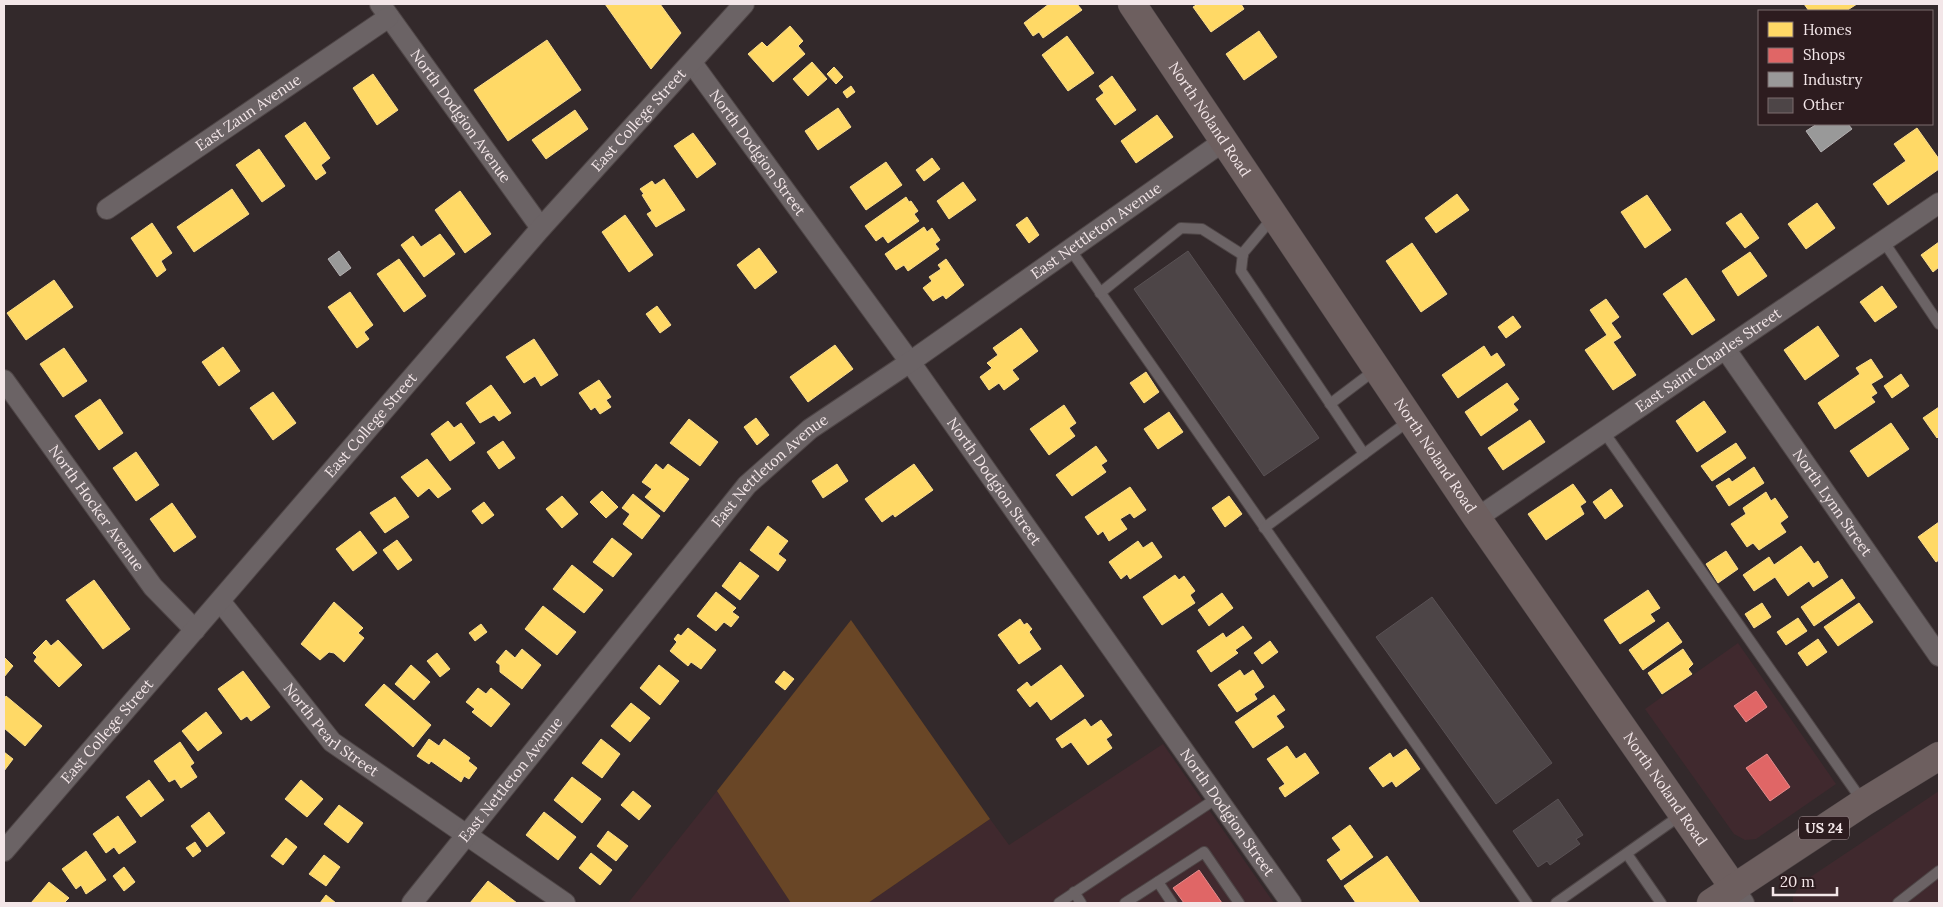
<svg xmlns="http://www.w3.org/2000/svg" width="1943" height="907" font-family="Lora,serif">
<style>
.built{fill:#40292e}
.green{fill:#694626}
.homes{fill:#ffd966;stroke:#fbdd8d}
.shops{fill:#e06666;stroke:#e68c8d}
.industry{fill:#999;stroke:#b4b0b1}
.building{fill:#4d4547;stroke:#595154}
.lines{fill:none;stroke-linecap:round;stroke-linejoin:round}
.service-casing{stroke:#4e4546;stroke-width:12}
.minor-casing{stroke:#4e4546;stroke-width:22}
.primary-casing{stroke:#4e4546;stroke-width:29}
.service{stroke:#6b6365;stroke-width:10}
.minor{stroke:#6b6365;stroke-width:20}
.primary{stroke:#6d5f5f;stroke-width:28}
.labels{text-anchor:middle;stroke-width:5;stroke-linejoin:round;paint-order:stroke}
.shield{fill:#2d1c1f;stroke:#b8a9ac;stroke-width:1}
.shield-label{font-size:14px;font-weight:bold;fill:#f3e6e8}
.street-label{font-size:15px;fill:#f3e6e8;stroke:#2d1c1f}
</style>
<rect width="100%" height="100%" fill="#33292b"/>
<!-- built -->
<g class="built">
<path d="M1738 643 1836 784 1756 839 1745 840 1734 834 1645 709Z"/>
<path d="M1163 744 1274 903H868L990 819 1009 845Z"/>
<path d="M717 791 791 903H628Z"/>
<path d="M1939 791V903H1793V897L1800 884Z"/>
</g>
<!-- green -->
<path class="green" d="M851 620 990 819 868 903H791L717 791Z"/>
<!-- homes -->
<g class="homes">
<path d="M605 4H660L681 33 651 69Z"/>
<path d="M1049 4H1077L1082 10 1043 38 1039 32 1033 36 1024 23Z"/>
<path d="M1198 4H1241L1244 9 1211 32 1193 7Z"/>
<path d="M1804 4H1857L1846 11H1809Z"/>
<path d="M790 26 803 41 798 46 805 54 773 82 748 54 762 42 767 47Z"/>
<path d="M1259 31 1277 57 1244 80 1226 54Z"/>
<path d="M1067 36 1094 73 1068 91 1042 55Z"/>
<path d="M547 40 581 90 508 141 474 90Z"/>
<path d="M812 62 827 79 808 96 793 79Z"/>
<path d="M834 67 843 77 836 84 827 74Z"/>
<path d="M373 74 398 110 377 125 353 88Z"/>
<path d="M1112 76 1136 110 1115 125 1096 99 1104 93 1099 86Z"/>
<path d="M851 86 855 92 847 98 843 92Z"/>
<path d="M838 108 851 127 818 150 805 131Z"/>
<path d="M575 110 588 129 546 159 532 140Z"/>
<path d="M1157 115 1173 137 1136 163 1121 141Z"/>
<path d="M305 122 330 158 321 165 326 173 316 180 285 136Z"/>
<path d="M1917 128 1939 159V169L1888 205 1873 184 1906 161 1894 144Z"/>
<path d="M693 133 716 164 697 178 674 146Z"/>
<path d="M259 149 285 186 262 202 236 165Z"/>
<path d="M932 158 940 169 924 181 916 170Z"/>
<path d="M886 162 902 185 866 210 850 187Z"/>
<path d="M664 179 685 210 656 227 647 214 652 211 642 195 644 194 640 189 652 181 655 185Z"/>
<path d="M963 182 976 200 949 219 937 201Z"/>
<path d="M232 189 249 214 194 252 177 227Z"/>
<path d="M460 191 491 234 465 253 435 210Z"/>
<path d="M1457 194 1469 210 1436 233 1425 218Z"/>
<path d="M1647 195 1671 230 1645 248 1621 212Z"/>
<path d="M906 197 909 202 911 201 918 211 914 214 919 221 888 243 883 236 876 241 865 226Z"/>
<path d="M1817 203 1835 228 1806 249 1788 224Z"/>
<path d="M1741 213 1759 238 1745 248 1726 223Z"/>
<path d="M625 215 653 255 629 272 602 232Z"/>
<path d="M1027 217 1039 235 1029 243 1016 225Z"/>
<path d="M152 223 172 253 161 261 166 270 157 277 131 238Z"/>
<path d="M924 227 927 232 932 228 940 240 935 244 939 249 908 271 904 265 896 270 885 254Z"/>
<path d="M440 234 455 254 424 277 401 245 413 236 421 247Z"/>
<path d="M1939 242V267L1933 272 1921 255Z"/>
<path d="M1412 243 1447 294 1421 312 1386 261Z"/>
<path d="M759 248 777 272 755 289 737 265Z"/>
<path d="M1750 252 1767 276 1738 296 1722 271Z"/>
<path d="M399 259 426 296 404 312 377 274Z"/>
<path d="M946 259 964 285 946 299 943 295 933 301 923 288 932 281 929 277 941 269 938 265Z"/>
<path d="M1686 278 1715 320 1692 335 1663 294Z"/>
<path d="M54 280 73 307 26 340 7 313Z"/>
<path d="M1882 286 1897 307 1875 322 1860 302Z"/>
<path d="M350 292 373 325 364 332 369 339 357 348 328 307Z"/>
<path d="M1606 299 1619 317 1611 323 1621 337 1613 342 1636 375 1613 390 1585 350 1607 335 1590 310Z"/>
<path d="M657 306 671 325 660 333 646 314Z"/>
<path d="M1513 316 1521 327 1506 338 1498 327Z"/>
<path d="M1818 326 1839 356 1805 380 1784 350Z"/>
<path d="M1021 328 1038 351 1012 370 1019 379 1004 390 999 383 989 390 980 377 992 368 987 363 998 355 993 348Z"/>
<path d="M534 339 558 375 541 386 535 376 524 383 506 357Z"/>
<path d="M835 345 853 369 808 402 790 377Z"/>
<path d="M1484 346 1491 357 1497 353 1505 365 1458 398 1442 375Z"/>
<path d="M223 347 240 371 219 386 202 362Z"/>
<path d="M64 348 87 381 63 397 40 364Z"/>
<path d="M1871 359 1883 377 1871 384 1877 393 1871 397 1875 402 1835 429 1818 403 1860 374 1856 368Z"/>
<path d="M1146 372 1159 392 1144 403 1130 383Z"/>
<path d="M1901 374 1909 386 1892 398 1884 386Z"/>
<path d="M599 380 611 397 606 400 611 407 600 414 595 407 591 410 579 393Z"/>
<path d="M1507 383 1519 399 1513 404 1518 410 1481 436 1465 412Z"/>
<path d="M491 385 511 413 499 421 494 415 480 423 466 403Z"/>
<path d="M273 392 296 423 273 440 250 408Z"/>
<path d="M100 399 123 433 99 450 75 416Z"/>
<path d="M1704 401 1726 432 1697 452 1676 421Z"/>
<path d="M1064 405 1076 423 1069 428 1075 436 1049 455 1030 429Z"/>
<path d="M1939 407V436L1937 438 1923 418Z"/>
<path d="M1169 412 1183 432 1158 449 1144 429Z"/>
<path d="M756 418 769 435 757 445 744 427Z"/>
<path d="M689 419 718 442 700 466 670 443Z"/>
<path d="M1530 420 1545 442 1503 470 1488 448Z"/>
<path d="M448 421 454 428 461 423 475 443 450 461 431 434Z"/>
<path d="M1891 423 1909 449 1868 477 1850 451Z"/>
<path d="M503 441 515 458 499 469 487 452Z"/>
<path d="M1736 443 1746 458 1712 481 1701 466Z"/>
<path d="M1096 446 1107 461 1101 465 1106 472 1072 496 1056 475Z"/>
<path d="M136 452 159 485 136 501 113 468Z"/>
<path d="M427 459 451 489 438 498 429 488 418 497 401 477Z"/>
<path d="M656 464 663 470 668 464 689 479 664 512 645 497 652 489 642 482Z"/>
<path d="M837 464 848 481 823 498 812 481Z"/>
<path d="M914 464 933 490 895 517 893 514 882 522 865 499Z"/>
<path d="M1754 467 1764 483 1729 506 1716 486 1729 478 1732 482Z"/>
<path d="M1573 484 1586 502 1580 506 1584 514 1546 540 1528 514Z"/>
<path d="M1130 487 1146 510 1134 518 1130 513 1120 519 1127 529 1109 541 1103 531 1098 535 1085 517Z"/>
<path d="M1611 489 1623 506 1605 519 1593 502Z"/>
<path d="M602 491 618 507 606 518 590 502Z"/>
<path d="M1766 492 1771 501 1775 498 1788 517 1780 523 1786 532 1759 550 1753 543 1747 547 1731 524 1746 514 1743 508Z"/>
<path d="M633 494 660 516 642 539 623 524 630 514 622 508Z"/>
<path d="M562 496 578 514 562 528 546 509Z"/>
<path d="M1229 496 1242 514 1225 527 1212 508Z"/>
<path d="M395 497 409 517 385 533 370 513Z"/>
<path d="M484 502 494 515 482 524 472 511Z"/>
<path d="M172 503 196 537 174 552 150 519Z"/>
<path d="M1939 522V560L1936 562 1918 537Z"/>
<path d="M768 526 788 541 778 554 786 560 778 571 750 550Z"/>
<path d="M360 531 377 553 353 571 336 549Z"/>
<path d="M612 538 632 554 613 577 593 562Z"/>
<path d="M397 540 412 560 398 570 383 550Z"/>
<path d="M1138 541 1143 548 1152 542 1162 557 1130 579 1127 574 1121 579 1109 562Z"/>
<path d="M1801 546 1814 564 1818 561 1828 577 1813 587 1809 581 1788 596 1775 577 1754 591 1743 575 1769 557 1774 565Z"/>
<path d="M1726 551 1738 569 1718 583 1706 564Z"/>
<path d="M740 562 759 576 740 600 722 586Z"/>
<path d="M572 565 603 590 584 613 553 589Z"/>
<path d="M1175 575 1179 580 1184 576 1195 591 1190 595 1195 603 1162 625 1143 597Z"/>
<path d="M1842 579 1855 598 1814 626 1801 607Z"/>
<path d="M94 580 130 629 103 649 66 600Z"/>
<path d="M1648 590 1660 608 1650 614 1655 621 1620 644 1604 620Z"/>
<path d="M716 592 736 608 732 612 739 617 731 627 724 622 716 631 697 616Z"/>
<path d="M1222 593 1233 608 1209 626 1198 610Z"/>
<path d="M334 602 363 628 358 633 364 638 344 662 334 653 329 652 320 660 301 644Z"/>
<path d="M1762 603 1771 617 1754 628 1745 614Z"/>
<path d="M1859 603 1873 622 1838 646 1824 627Z"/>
<path d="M543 606 576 632 557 655 525 629Z"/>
<path d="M1798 618 1807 631 1786 645 1777 632Z"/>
<path d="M1020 619 1024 625 1027 623 1032 629 1029 632 1041 649 1019 664 998 635Z"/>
<path d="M1668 622 1682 642 1643 670 1629 650Z"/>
<path d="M481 624 487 632 475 641 469 633Z"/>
<path d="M1243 626 1252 638 1235 650 1238 653 1211 672 1197 651 1223 633 1226 638Z"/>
<path d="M688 628 716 650 701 669 691 662 688 666 670 651 677 642 674 639 678 634 681 636Z"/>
<path d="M1818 639 1827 652 1807 666 1798 653Z"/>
<path d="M46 640 51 646 58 640 82 665 59 687 34 661 37 657 33 653Z"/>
<path d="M1270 641 1278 652 1262 664 1254 653Z"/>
<path d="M522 649 541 665 522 689 500 672V665L496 662 506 650 515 658Z"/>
<path d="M1683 649 1693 664 1688 669 1692 674 1662 694 1648 673Z"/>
<path d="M437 653 450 669 440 677 427 661Z"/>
<path d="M4 657 13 666 4 677Z"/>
<path d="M411 665 430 682 414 700 395 684Z"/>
<path d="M659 665 679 681 660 705 640 688Z"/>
<path d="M1061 665 1084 696 1051 720 1037 701 1030 707 1017 690 1027 682 1031 687Z"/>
<path d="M1240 670 1244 676 1253 670 1264 687 1254 694 1257 699 1237 712 1218 685Z"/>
<path d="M243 671 270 707 251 721 247 716 241 720 218 689Z"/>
<path d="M784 671 794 679 785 690 775 682Z"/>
<path d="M384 684 431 725 413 747 365 705Z"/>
<path d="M478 688 486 694 491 688 510 704 491 727 472 712 475 709 466 702Z"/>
<path d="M1274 695 1285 710 1276 716 1284 727 1253 748 1235 722Z"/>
<path d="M6 696 42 726 25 746 4 728V699Z"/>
<path d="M631 703 650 718 630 742 611 726Z"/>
<path d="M206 712 222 733 198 751 182 731Z"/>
<path d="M1085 719 1091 727 1101 720 1112 735 1106 739 1112 748 1088 765 1071 742 1062 748 1056 739Z"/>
<path d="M429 739 439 746 444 739 470 758 468 761 477 768 469 779 464 776 461 782 431 761 429 764 417 756Z"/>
<path d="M601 739 620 754 602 778 582 763Z"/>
<path d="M180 742 194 763 190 766 197 777 181 788 175 779 169 782 154 761Z"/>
<path d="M1287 746 1296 759 1305 753 1319 773 1285 797 1279 788 1285 784 1267 759Z"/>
<path d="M1406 749 1420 769 1396 787 1392 781 1383 787 1369 768 1390 753 1393 758Z"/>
<path d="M4 752 13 759 4 771Z"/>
<path d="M572 777 601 799 582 823 554 800Z"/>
<path d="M149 780 164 800 141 817 126 797Z"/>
<path d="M301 780 323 799 307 817 285 799Z"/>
<path d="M633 791 651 806 639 820 621 805Z"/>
<path d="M339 805 363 823 348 843 324 824Z"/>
<path d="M209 812 225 833 207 847 191 826Z"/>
<path d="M544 812 576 837 558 860 526 835Z"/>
<path d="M118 816 136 842 119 854 114 847 106 853 93 834Z"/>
<path d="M1350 825 1373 857 1341 880 1327 860 1341 850 1332 838Z"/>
<path d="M608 831 628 846 616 861 597 846Z"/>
<path d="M286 838 297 847 283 865 271 856Z"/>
<path d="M195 842 201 851 193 857 186 848Z"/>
<path d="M86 851 106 880 86 894 81 885 76 889 62 869Z"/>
<path d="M591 853 612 870 600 885 579 868Z"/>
<path d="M324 855 340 867 326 886 309 874Z"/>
<path d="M1387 856 1420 903H1356L1344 886Z"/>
<path d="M124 867 135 882 124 891 113 876Z"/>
<path d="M488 881 517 903H470Z"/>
<path d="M49 882 69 898 64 903H31Z"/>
<path d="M326 895 336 903H320Z"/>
</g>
<!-- shops -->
<g class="shops">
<path d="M1756 691 1767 707 1746 722 1734 706Z"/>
<path d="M1767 754 1790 787 1770 801 1746 768Z"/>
<path d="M1199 870 1222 903H1184L1173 888Z"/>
</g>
<!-- industry -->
<g class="industry">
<path d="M1817 124H1848L1852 129 1821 152 1806 131Z"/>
<path d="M339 251 351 268 340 276 328 259Z"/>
</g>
<!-- building -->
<g class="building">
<path d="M1188 251 1319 438 1264 476 1134 289Z"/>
<path d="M1432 597 1552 763 1496 804 1376 637Z"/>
<path d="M1558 799 1583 835 1576 839 1580 844 1550 865 1547 861 1538 867 1513 831Z"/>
</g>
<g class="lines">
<!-- service casing -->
<g class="service-casing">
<g id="service">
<path d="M1274 216 1243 253 1241 271 1364 454"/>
<path d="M1884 242 1939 324"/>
<path d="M1070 249 1527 903"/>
<path d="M1100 293 1181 228 1202 229 1243 255"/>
<path d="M1330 404 1375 370"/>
<path d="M1604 432 1863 802"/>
<path d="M1264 528 1410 420"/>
<path d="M1627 854 1661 903"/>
<path d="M1158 882 1172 903"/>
<path d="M1074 892 1081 903"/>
<path d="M1059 903 1217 798"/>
<path d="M1125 903 1204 852 1239 903"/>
<path d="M1556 903 1681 815"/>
<path d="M1898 903 1939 871"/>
</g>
</g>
<!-- minor casing -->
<g class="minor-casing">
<g id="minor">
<path id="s1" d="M380 4 541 228"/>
<path id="s2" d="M692 63 910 362 1291 903"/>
<path id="s3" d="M107 209 389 17"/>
<path id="s4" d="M1726 350 1939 656"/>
<path id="s5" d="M4 380 153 587 195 630"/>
<path id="s6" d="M1477 518 1939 203"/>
<path id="s7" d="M220 601 332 742 565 903"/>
<path id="s8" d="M4 851 541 228 744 4"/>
<path d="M1734 888 1744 903"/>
<path id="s9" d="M412 903 747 485 810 429 910 362 1224 141"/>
</g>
</g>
<!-- primary casing -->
<g class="primary-casing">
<g id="primary">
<path id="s10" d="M1132 4 1477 518 1734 888"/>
<path d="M1711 903 1864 802 1939 756"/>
</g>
</g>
<!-- service -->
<use href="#service" class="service"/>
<!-- minor -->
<use href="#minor" class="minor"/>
<!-- primary -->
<use href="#primary" class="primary"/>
</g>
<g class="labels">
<!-- shield labels -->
<rect class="shield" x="1799" y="816.5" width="50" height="23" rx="4"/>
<g class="shield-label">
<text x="1824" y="833">US 24</text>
</g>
<!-- street labels -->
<g class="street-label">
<text dy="5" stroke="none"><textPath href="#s3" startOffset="171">East Zaun Avenue</textPath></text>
<text dy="5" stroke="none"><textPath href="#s1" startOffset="138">North Dodgion Avenue</textPath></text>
<text dy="5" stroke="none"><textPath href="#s10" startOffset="139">North Noland Road</textPath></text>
<text dy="5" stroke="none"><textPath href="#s8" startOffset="968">East College Street</textPath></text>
<text dy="5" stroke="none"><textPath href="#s2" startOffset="111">North Dodgion Street</textPath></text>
<text dy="5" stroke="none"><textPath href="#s9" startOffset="968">East Nettleton Avenue</textPath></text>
<text dy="5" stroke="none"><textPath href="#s6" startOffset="280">East Saint Charles Street</textPath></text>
<text dy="5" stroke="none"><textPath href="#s8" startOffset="562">East College Street</textPath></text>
<text dy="5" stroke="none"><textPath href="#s10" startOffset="544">North Noland Road</textPath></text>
<text dy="5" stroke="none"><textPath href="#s9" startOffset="562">East Nettleton Avenue</textPath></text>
<text dy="5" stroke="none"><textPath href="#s2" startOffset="516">North Dodgion Street</textPath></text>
<text dy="5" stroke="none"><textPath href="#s4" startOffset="186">North Lynn Street</textPath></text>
<text dy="5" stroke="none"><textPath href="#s5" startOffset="158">North Hocker Avenue</textPath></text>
<text dy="5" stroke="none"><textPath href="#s7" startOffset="171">North Pearl Street</textPath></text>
<text dy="5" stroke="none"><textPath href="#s8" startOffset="158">East College Street</textPath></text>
<text dy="5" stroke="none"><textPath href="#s9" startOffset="158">East Nettleton Avenue</textPath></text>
<text dy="5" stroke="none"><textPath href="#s10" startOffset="949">North Noland Road</textPath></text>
<text dy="5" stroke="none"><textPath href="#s2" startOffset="921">North Dodgion Street</textPath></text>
</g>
</g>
<!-- border -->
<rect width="1943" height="907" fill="none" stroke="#f3e6e8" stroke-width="10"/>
<!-- legend -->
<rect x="1758" y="10" width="175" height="115" fill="#2d1c1f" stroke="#7c6d6f"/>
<rect x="1768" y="22" width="25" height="15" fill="#ffd966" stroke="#7c6d6f"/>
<text x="1803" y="35" font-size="15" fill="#f3e6e8">Homes</text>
<rect x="1768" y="48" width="25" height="15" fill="#e06666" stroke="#7c6d6f"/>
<text x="1803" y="60" font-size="15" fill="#f3e6e8">Shops</text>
<rect x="1768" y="72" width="25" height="15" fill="#999999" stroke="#7c6d6f"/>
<text x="1803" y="85" font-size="15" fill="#f3e6e8">Industry</text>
<rect x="1768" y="98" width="25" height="15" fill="#4d4547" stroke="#7c6d6f"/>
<text x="1803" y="110" font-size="15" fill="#f3e6e8">Other</text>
<!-- scale -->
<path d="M1773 887v8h64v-8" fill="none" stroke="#f3e6e8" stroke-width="2.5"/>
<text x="1780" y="887" font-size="15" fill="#f3e6e8" stroke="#2d1c1f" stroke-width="4" paint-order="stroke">20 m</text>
</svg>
